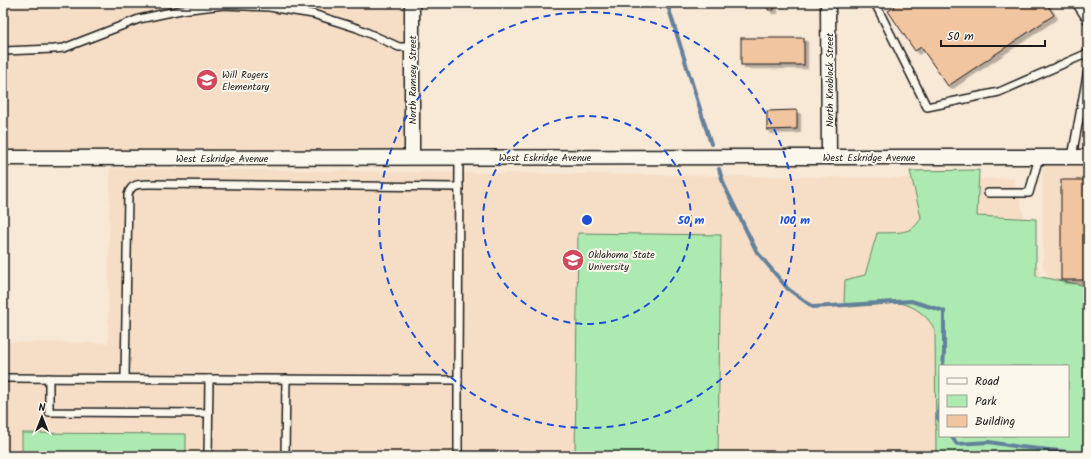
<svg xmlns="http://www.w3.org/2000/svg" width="1091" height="459" font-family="Kalam,sans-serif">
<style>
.built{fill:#f6dec6;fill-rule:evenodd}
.green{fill:#adeab1;stroke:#648366;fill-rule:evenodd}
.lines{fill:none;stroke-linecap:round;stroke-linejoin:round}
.stream{stroke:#63819b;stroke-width:4}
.building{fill:#f2c5a1;stroke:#1c1c1c;filter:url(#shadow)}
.lane-casing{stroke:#1c1c1c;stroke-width:10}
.street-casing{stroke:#1c1c1c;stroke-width:17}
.lane{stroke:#fbf7ec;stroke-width:7}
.street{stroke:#fbf7ec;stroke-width:14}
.ring{fill:none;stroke:#1d4ed8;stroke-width:2;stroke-dasharray:7 5}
.labels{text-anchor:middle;stroke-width:4;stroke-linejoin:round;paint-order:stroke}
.poi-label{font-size:10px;fill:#1c1c1c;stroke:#fbf7ec;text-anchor:start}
.street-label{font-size:10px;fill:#1c1c1c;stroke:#fbf7ec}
.centre{fill:#1d4ed8;stroke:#fbf7ec;stroke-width:2}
.ring-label{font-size:12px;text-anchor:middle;font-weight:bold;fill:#1d4ed8;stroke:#fbf7ec;stroke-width:4;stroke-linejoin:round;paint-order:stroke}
</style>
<defs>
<filter id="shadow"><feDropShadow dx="3.5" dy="3.5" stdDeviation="0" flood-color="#0004"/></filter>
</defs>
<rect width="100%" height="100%" fill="#f8e8d6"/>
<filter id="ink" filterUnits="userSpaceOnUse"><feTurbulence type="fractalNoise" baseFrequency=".025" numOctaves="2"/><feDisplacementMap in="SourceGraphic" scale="8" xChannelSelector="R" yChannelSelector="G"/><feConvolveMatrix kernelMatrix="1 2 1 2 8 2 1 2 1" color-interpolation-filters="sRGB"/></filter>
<g filter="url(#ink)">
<!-- built -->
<g class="built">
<path d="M3 3H410L411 156 3 157Z"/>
<path d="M1043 158H1088V362L1061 295 1043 268Z"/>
<path d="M110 168 979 179 1014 178 1060 348 1088 381V456H7L8 342 108 343ZM940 366H1068V436H940Z"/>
</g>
<!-- green -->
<g class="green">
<path d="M979 170 977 216 1036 219V276L1088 286V456H936L935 330C928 316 914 305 899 303L849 307 844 302 845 280 865 275 877 233C894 232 914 236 921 217L910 171ZM940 366H1068V436H940Z"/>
<path d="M578 233 721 235 718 456H575Z"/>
<path d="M22 433 186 434V456H22Z"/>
</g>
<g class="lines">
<!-- stream -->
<g class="stream">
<path d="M667 3 711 144"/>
<path d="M719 169 724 185 757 252 788 289 813 307 911 301 944 311V353L943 366"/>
<path d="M940 400 938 418 940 421"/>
<path d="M951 436 957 444 989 442 1020 447 1060 451 1082 455 1084 456"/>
</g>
</g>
<!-- building -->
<g class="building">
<path d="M768 3H781H774V10H768Z"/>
<path d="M892 3H1046L1054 15 948 86 921 47 915 51 888 11 895 7Z"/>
<rect x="741" y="38" width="63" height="27"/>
<path d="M797 110V129L767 130V111Z"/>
<rect x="1061" y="180" width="27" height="100"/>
</g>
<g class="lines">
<!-- lane casing -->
<g class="lane-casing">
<g id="lane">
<path d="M875 3 927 107 999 92 1088 53"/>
<path d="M1076 3 1088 21"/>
<path d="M3 51 54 49 64 48 139 19 181 10 224 5 269 7 313 14 357 28 399 47H413"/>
<path d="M1072 157 1088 70"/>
<path d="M988 193H1029L1039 157"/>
<path d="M3 378 458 380 459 157"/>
<path d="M49 378V412L208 413"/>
<path d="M125 378 128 195C131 183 140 184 151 184L459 187"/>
<path d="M208 456 209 379"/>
<path d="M285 456 286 379"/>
<path d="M458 456V380"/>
</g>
</g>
<!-- street casing -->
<g class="street-casing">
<g id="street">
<path d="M412 3V157"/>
<path d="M828 3 829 157"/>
<path d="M3 158 829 157H1088"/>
</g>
</g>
<!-- lane -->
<use href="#lane" class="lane"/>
<!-- street -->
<use href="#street" class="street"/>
</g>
</g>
<!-- distance rings -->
<g class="ring">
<circle cx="587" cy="220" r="104"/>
<circle cx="587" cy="220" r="208"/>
</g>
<!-- icons -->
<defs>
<g id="school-disc" transform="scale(1.15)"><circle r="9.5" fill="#d1495b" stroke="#fbf7ec"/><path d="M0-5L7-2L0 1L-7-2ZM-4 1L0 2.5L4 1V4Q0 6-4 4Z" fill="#fff"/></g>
<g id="university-disc" transform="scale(1.15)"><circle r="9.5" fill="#d1495b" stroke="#fbf7ec"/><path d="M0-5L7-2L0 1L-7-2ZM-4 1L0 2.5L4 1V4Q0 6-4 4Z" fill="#fff"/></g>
</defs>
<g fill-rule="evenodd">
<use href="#school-disc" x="207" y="80"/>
<use href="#university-disc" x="573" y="260"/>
</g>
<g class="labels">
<!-- poi labels -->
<g class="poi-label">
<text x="222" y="78">Will Rogers<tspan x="222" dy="12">Elementary</tspan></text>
<text x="588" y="258">Oklahoma State<tspan x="588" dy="12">University</tspan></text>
</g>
<!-- street labels -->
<g class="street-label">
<text transform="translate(412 80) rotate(-90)" y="4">North Ramsey Street</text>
<text transform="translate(829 80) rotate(-90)" y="4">North Knoblock Street</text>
<text x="545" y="161">West Eskridge Avenue</text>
<text x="869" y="161">West Eskridge Avenue</text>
<text x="222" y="162">West Eskridge Avenue</text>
</g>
</g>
<circle cx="587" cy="220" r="6" class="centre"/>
<g class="ring-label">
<text x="691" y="224">50 m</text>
<text x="795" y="224">100 m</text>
</g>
<!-- margin -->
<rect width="1091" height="459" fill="none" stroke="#fbf7ec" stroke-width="16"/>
<rect x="8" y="8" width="1075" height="443" fill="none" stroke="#1c1c1c" stroke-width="1.5" filter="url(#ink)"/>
<!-- legend -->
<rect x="939" y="365" width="130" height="72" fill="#fbf7ec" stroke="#a29f99"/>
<rect x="947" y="378" width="20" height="6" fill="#fbf7ec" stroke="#a29f99"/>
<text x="975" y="385" font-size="12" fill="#1c1c1c">Road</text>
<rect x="947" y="395" width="20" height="12" fill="#adeab1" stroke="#a29f99"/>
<text x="975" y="405" font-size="12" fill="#1c1c1c">Park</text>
<rect x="947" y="415" width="20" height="12" fill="#f2c5a1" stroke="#a29f99"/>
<text x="975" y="425" font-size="12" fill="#1c1c1c">Building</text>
<!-- north arrow -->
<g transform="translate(42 417)" stroke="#fbf7ec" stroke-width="3" paint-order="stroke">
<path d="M0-3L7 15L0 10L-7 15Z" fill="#1c1c1c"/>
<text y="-6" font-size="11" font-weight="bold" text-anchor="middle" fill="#1c1c1c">N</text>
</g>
<!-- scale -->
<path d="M941 40v6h104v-6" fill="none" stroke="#1c1c1c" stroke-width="2"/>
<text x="947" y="40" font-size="12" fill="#1c1c1c" stroke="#fbf7ec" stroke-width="3" paint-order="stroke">50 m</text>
</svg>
